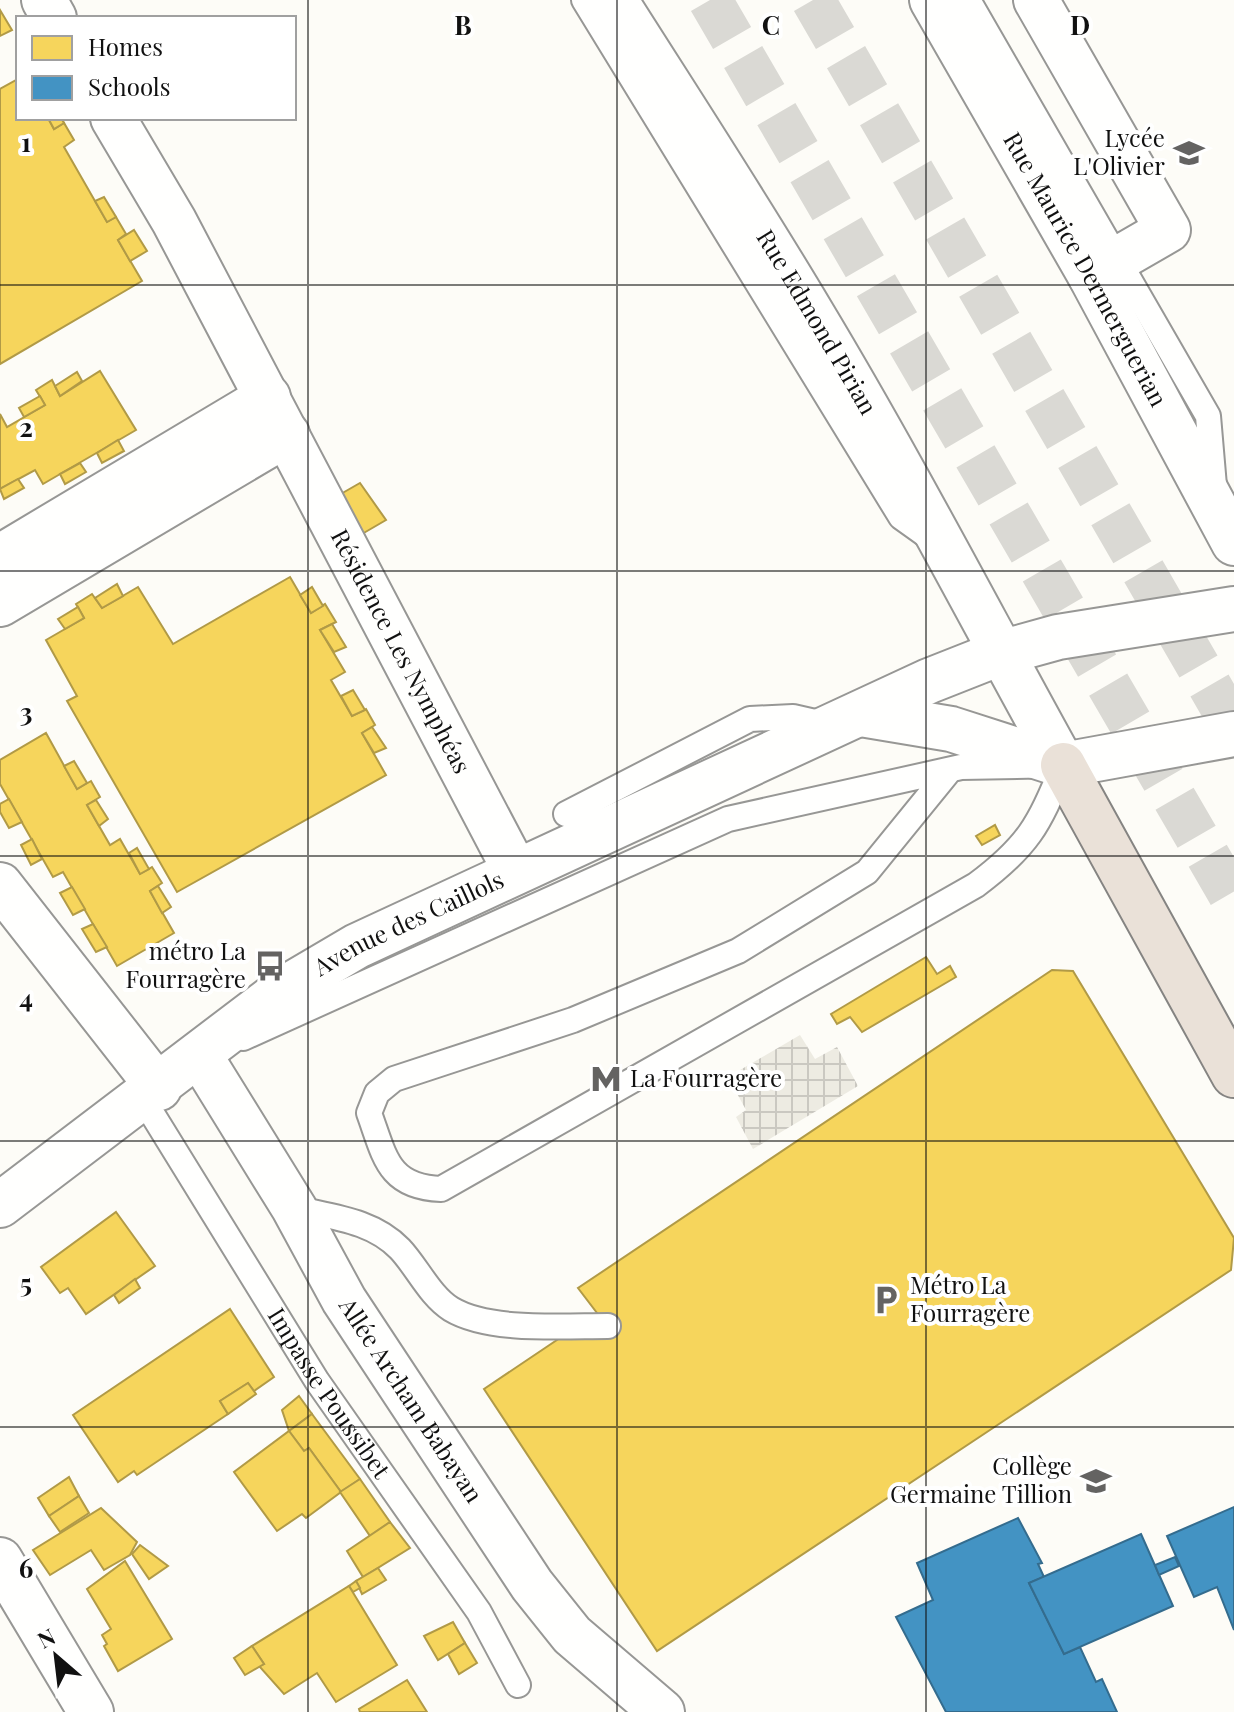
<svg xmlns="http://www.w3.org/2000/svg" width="1234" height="1712" font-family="'Playfair Display',serif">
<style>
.plaza{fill:url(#plaza-grid)}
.homes{fill:#f6d55c;stroke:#b19a46;stroke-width:2}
.schools{fill:#4393c3;stroke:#346c8e;stroke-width:2}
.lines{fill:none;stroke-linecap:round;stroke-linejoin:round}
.motorway-tunnel{stroke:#dad9d4;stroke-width:44;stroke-dasharray:44 22;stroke-linecap:butt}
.service-casing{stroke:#979795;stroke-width:28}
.minor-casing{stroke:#979795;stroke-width:48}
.tertiary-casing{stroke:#979795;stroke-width:48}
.motorway-casing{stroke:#858482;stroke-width:48}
.service{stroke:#fffffe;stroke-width:24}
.minor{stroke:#fffffe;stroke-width:44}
.tertiary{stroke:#fffffe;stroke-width:44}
.motorway{stroke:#eae1d8;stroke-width:44}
.grid{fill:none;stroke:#111;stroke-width:2;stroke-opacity:0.55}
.labels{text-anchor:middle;stroke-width:8;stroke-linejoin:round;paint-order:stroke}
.poi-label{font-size:24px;fill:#111;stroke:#fff;text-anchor:end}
.street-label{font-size:24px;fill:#111;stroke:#fff}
.grid-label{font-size:26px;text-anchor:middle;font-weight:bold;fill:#111;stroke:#fff;stroke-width:8;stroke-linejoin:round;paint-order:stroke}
</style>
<defs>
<pattern id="plaza-grid" width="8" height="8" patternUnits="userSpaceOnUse" patternTransform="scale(2)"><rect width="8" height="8" fill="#edebe2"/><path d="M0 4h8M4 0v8" fill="none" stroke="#cac8c1"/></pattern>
</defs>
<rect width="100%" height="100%" fill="#fdfcf7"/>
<!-- plaza -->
<path class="plaza" d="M800 1035 815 1059 837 1047 858 1086 753 1149 736 1117 746 1110 728 1077Z"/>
<!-- homes -->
<g class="homes">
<path d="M0 10 12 30 0 36Z"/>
<path d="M18 79V118H48L54 129 64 123 74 140 64 147 107 222 116 217 126 234 118 240 142 281 0 364V89Z"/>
<path d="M48 118H61L64 123 54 129Z"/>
<path d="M104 197 116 217 107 222 95 201Z"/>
<path d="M134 230 147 251 130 261 118 240Z"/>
<path d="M100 371 136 430 43 484 35 470 0 489V414L7 427 45 405 36 390 52 380 60 396Z"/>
<path d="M77 372 82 381 60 396 55 386Z"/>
<path d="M40 396 45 405 24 417 19 408Z"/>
<path d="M118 440 124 451 102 463 97 453Z"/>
<path d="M80 463 86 472 65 484 60 474Z"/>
<path d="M18 479 24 488 4 499 0 489Z"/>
<path d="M360 483 386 520 362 534 339 495Z"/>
<path d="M290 577 311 613 325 604 336 622 320 630 345 672 331 680 352 716 366 709 375 725 362 733 386 775 177 892 67 701 77 696 46 640 84 618 76 604 92 594 102 608 138 587 173 644Z"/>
<path d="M117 584 123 596 102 608 95 598Z"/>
<path d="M312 587 323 606 311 613 300 595Z"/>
<path d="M78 607 84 618 65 629 58 619Z"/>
<path d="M332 624 346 647 334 652 320 630Z"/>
<path d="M353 690 365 710 352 716 341 696Z"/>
<path d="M372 727 386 748 374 753 362 733Z"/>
<path d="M46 733 77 789 91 781 100 797 87 805 110 845 120 839 140 874 152 867 162 883 150 891 174 933 117 966 63 872 53 877 0 784V760Z"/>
<path d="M74 761 87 783 77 789 64 766Z"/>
<path d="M9 799 22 822 9 828 0 812V804Z"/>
<path d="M96 800 108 819 99 826 87 805Z"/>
<path d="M995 825 1000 835 982 845 976 836Z"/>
<path d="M32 839 42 859 31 865 21 845Z"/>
<path d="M137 848 149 869 140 874 129 853Z"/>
<path d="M158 886 171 907 162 913 150 891Z"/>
<path d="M72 887 85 909 73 915 60 893Z"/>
<path d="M93 924 107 947 96 952 82 929Z"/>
<path d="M926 957 937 974 950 966 956 977 862 1032 850 1017 837 1024 831 1014Z"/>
<path d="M1052 970 1073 971 1234 1238 1231 1270 657 1651 484 1389 597 1313 578 1288Z"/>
<path d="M116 1212 155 1266 86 1314 68 1288 60 1293 41 1267Z"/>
<path d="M135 1279 140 1288 119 1303 114 1295Z"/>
<path d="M230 1309 274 1377 254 1391 248 1383 220 1401 228 1414 137 1475 134 1471 118 1482 73 1415Z"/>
<path d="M248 1383 256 1394 228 1414 220 1401Z"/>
<path d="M299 1396 312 1414 289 1431 282 1410Z"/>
<path d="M312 1414 360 1479 341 1492 309 1448 304 1451 289 1431Z"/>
<path d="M289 1431 304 1451 309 1448 341 1492 306 1518 302 1514 277 1531 234 1472Z"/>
<path d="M69 1477 79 1496 49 1516 38 1498Z"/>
<path d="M360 1479 390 1522 370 1536 340 1492Z"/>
<path d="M79 1496 89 1513 60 1532 49 1516Z"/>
<path d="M101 1508 137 1542 130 1555 104 1570 91 1550 50 1575 33 1550Z"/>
<path d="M390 1522 410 1548 363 1577 347 1551Z"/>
<path d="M140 1545 168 1566 149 1579 132 1554Z"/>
<path d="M125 1561 172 1639 118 1671 104 1646 107 1644 102 1635 111 1629 87 1589Z"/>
<path d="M378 1568 386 1580 362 1594 356 1581Z"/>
<path d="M356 1581 360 1588 353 1592 349 1586Z"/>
<path d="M349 1586 397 1665 336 1702 317 1673 284 1694 259 1666 264 1664 252 1646Z"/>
<path d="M453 1622 465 1643 438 1660 424 1636Z"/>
<path d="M465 1643 477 1663 459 1674 448 1654Z"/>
<path d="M252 1646 264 1664 245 1675 234 1658Z"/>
<path d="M407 1680 427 1712H360L359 1709Z"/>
</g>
<!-- schools -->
<g class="schools">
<path d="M1234 1507V1630L1217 1587 1194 1597 1167 1536Z"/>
<path d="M1018 1518 1042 1563 1038 1564 1044 1577 1029 1583 1064 1654 1080 1647 1096 1682 1102 1679 1117 1712H946L896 1617 933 1600 917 1563Z"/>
<path d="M1141 1534 1173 1606 1064 1654 1029 1583Z"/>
<path d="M1175 1557 1179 1566 1159 1575 1155 1565Z"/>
</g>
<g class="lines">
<!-- motorway-tunnel -->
<g class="motorway-tunnel">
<path d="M710 0 1234 901"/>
<path d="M813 0 1234 728"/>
</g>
<!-- service casing -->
<g class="service-casing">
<g id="service">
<path d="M584 0 901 517 929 537"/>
<path d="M968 0 1208 416 1214 486"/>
<path d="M566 814 750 719 793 717 828 725"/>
<path d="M243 1038 728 819 961 767 1063 765C1041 824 1026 848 976 885L441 1189C388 1187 385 1157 369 1113L377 1093 394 1079 573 1020 738 951 867 872 950 770"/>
<path id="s1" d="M143 1099 317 1381 479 1612 518 1685"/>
<path d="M294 1208C331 1217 372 1220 400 1249 417 1267 430 1296 451 1309 489 1332 564 1326 608 1326"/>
</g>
</g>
<!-- minor casing -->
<g class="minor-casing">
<g id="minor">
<path d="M44 0 54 18"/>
<path d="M1036 0 1168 230 1090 275"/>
<path id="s2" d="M113 118 174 221 515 870"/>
<path d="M0 557 268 397"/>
<path d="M0 604 287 434"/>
<path d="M0 885 159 1088"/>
<path id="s3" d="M200 1056 294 1208 344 1300 532 1585 572 1635 662 1712"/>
<path d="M0 1560 91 1712"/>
</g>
</g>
<!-- tertiary casing -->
<g class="tertiary-casing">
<g id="tertiary">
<path id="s4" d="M615 0C681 104 749 208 812 314 901 462 980 615 1063 765"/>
<path id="s5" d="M932 0 1090 275 1234 543"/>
<path d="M861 714 951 729 1063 765 1234 734"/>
<path id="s6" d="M0 1205 284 989 357 946 929 681 1000 653 1058 637 1234 609"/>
</g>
</g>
<!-- motorway casing -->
<g class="motorway-casing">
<path id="motorway" d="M1063 765 1234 1075"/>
</g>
<!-- service -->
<use href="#service" class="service"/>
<!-- minor -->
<use href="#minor" class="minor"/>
<!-- tertiary -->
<use href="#tertiary" class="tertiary"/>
<!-- motorway -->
<use href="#motorway" class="motorway"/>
</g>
<!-- grid -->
<path class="grid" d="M308 0V1712M617 0V1712M926 0V1712M0 285H1234M0 571H1234M0 856H1234M0 1141H1234M0 1427H1234"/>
<!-- icons -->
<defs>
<g id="school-bare" transform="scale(2.4)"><path d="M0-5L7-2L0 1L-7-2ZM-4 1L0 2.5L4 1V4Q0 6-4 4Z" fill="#646362" stroke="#fff" stroke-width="2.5" paint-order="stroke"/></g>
<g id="bus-bare" transform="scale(2.4)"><path d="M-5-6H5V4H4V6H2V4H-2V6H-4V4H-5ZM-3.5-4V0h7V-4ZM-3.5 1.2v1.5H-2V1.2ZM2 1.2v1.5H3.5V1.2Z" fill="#646362" stroke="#fff" stroke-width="2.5" paint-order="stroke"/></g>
<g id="metro-bare" transform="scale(2.4)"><path d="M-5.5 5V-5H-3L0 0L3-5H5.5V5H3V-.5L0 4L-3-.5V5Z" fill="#646362" stroke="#fff" stroke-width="2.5" paint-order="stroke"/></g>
<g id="parking-bare" transform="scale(2.4)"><path d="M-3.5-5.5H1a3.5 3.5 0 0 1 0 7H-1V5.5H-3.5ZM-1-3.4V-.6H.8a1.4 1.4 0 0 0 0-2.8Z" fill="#646362" stroke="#fff" stroke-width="2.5" paint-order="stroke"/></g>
</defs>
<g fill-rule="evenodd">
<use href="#school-bare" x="1189" y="153"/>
<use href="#bus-bare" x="270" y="966"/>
<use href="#metro-bare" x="606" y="1079"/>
<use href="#parking-bare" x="886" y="1300"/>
<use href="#school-bare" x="1096" y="1481"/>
</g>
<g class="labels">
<!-- poi labels -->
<g class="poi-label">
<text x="1165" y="147">Lycée<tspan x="1165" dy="28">L'Olivier</tspan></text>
<text x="246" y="960">métro La<tspan x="246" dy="28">Fourragère</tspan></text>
<text x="630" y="1087" text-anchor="start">La Fourragère</text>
<text x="910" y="1294" text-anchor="start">Métro La<tspan x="910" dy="28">Fourragère</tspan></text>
<text x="1072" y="1475">Collège<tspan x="1072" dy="28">Germaine Tillion</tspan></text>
</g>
<!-- street labels -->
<g class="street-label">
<text dy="8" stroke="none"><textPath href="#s5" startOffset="310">Rue Maurice Dermerguerian</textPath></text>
<text dy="8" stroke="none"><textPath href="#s4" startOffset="380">Rue Edmond Pirian</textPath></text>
<text dy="8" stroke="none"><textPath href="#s2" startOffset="606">Résidence Les Nymphéas</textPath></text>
<text dy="8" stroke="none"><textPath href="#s6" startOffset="498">Avenue des Caillols</textPath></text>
<text dy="8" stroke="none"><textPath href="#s1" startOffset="348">Impasse Poussibet</textPath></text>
<text dy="8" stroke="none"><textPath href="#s3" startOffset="404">Allée Archam Babayan</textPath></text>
</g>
</g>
<g class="grid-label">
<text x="463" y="35">B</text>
<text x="771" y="35">C</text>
<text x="1080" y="35">D</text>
<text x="26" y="152">1</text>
<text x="26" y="437">2</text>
<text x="26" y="722">3</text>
<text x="26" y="1008">4</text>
<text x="26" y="1293">5</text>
<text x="26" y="1578">6</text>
</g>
<!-- legend -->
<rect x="16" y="16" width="280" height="104" fill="#ffffff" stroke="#a0a0a0" stroke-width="2"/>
<rect x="32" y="36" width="40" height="24" fill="#f6d55c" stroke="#a0a0a0" stroke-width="2"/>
<text x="88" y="56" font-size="24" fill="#111111">Homes</text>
<rect x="32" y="76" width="40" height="24" fill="#4393c3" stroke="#a0a0a0" stroke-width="2"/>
<text x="88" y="96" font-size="24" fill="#111111">Schools</text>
<!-- north arrow -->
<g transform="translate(56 1656) rotate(332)" stroke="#ffffff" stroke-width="6" paint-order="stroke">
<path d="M0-6L14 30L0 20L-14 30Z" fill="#111111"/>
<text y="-12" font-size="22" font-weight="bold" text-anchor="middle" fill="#111111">N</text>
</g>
</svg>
